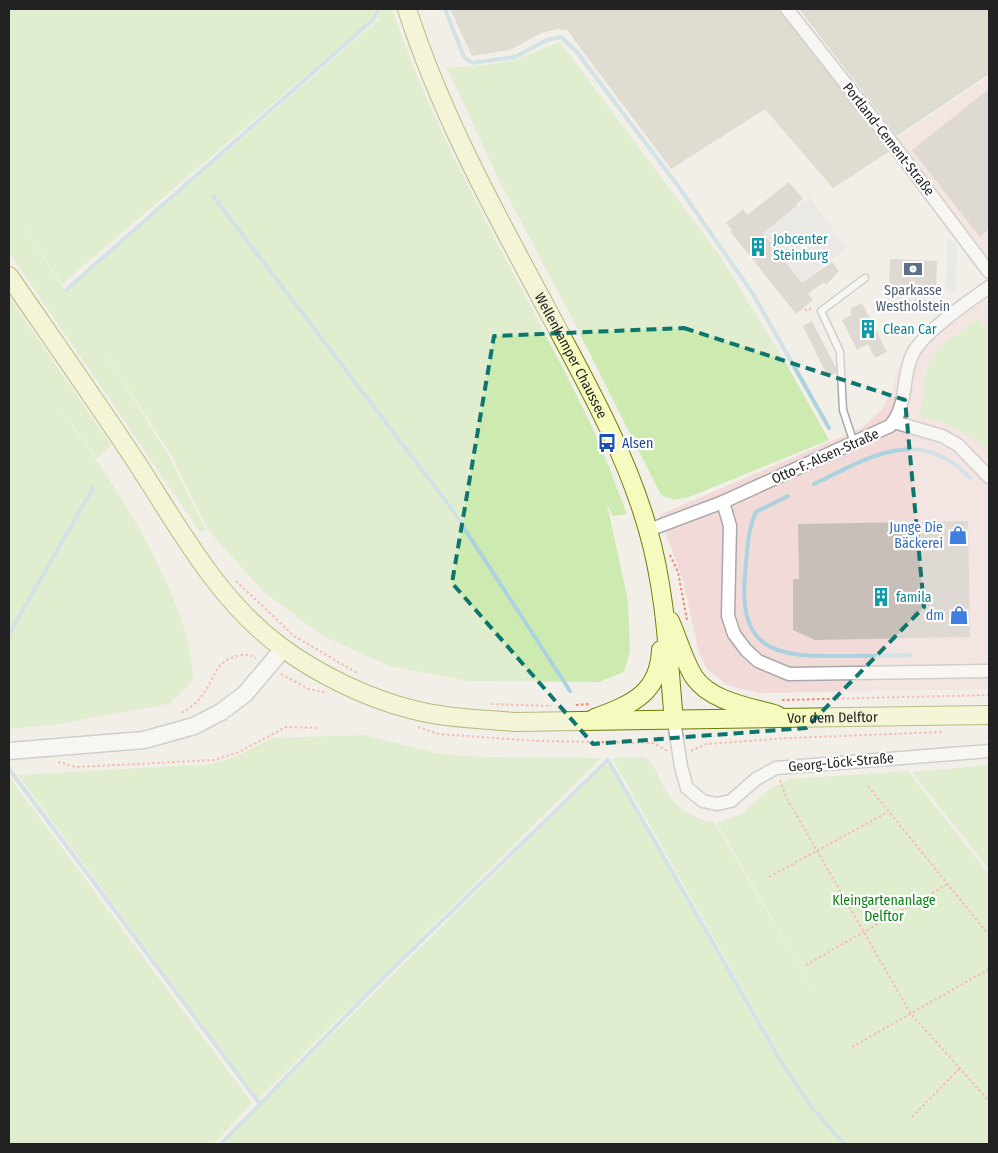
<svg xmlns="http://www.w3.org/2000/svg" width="998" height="1153" font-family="'Fira Sans Condensed',sans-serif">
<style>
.commercial{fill:#f2dad9}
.construction{fill:#c7c7b4}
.grass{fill:#cdebb0}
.parking{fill:#e2e2e2}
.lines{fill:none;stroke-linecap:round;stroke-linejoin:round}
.stream{stroke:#aad3df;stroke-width:4}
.building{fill:#c7bfb8}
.service-casing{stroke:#a9a9a9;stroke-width:9}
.minor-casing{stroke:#a9a9a9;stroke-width:15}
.tertiary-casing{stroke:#a9a9a9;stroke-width:19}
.secondary-casing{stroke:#707d05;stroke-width:20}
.path{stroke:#fa8072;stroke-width:2;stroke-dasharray:2.5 2.5;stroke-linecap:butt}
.service{stroke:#fff;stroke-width:6}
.minor{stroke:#fff;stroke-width:12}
.tertiary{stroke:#fff;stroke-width:16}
.secondary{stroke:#f7fabf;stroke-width:18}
.marked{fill:none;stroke:#0f766e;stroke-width:4;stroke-dasharray:10 6;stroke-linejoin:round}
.labels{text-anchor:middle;stroke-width:4.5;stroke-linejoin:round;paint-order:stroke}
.street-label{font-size:14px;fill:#222;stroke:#fff}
.culture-label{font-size:14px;fill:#0d838f;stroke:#fff;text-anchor:start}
.service-label{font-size:14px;fill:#4e5e75;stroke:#fff}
.transit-label{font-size:14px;fill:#164399;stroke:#fff;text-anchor:start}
.shop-label{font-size:14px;fill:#366cbe;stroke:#fff;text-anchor:end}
.park-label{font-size:14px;fill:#0c8416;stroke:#fff}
</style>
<rect width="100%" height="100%" fill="#f2efe9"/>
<!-- commercial -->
<g class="commercial">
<path d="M989 76V259L898 138Z"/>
<path d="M989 283V689L759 693 727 685 707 669 699 653 683 581 659 515 862 428 882 409 892 391 898 368 906 355Z"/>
</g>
<!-- construction -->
<g class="construction">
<path d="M450 9H779L890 151 833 188 765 109 671 169 567 30 558 29 541 33 510 50 472 56Z"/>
<path d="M799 9H989V74L897 136Z"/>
</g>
<!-- grass -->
<g class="grass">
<path d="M9 9H375L372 19 62 284 10 205 66 292 378 20 377 9H392C442 157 526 289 593 429 606 457 616 486 627 514L613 516 607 504 628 601 630 651 624 672 599 682 468 681 389 666 321 635 263 591 208 530 173 458 98 341 171 460 206 530 200 532 9 252Z"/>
<path d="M560 42 720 256 784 360 829 440 689 497 674 500 661 495 576 326 499 180 447 68 486 65 515 60Z"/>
<path d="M9 297 111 445 98 459 58 406C70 425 86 442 98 462 134 517 194 615 193 681L169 704 52 725 9 729Z"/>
<path d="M978 319 989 331V453C971 436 948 420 922 418L919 412C924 403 923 388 925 377 930 348 956 335 978 319Z"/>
<path d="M365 735 435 753 478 757 601 758 258 1099 18 775 211 764 235 757 272 738Z"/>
<path d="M645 757C654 764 657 774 662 784 673 806 691 818 715 823L825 1011 717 823 740 815 771 788 790 779 908 771 989 875V1144H846C822 1119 803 1092 784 1062L612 758Z"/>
<path d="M606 764 612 769 781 1064 810 1107 843 1144H225L262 1104Z"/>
<path d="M989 765V869L912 772Z"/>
<path d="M9 777 252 1103 214 1144H9Z"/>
</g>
<!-- parking -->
<g class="parking">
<path d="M810 197 846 248 802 283 764 233Z"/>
<path d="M947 238 957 245 956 294 946 290Z"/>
<path d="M895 292 925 293V302L895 301Z"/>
</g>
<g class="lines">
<!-- stream -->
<g class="stream">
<path d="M445 9 464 57 472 63 515 57 547 40 561 37 576 51 678 186 753 294 829 428"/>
<path d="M213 196 451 508 570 691"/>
<path d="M66 290 374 19 377 12"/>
<path d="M814 484C870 457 920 424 971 479"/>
<path d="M788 496 756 512C747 532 747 554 745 576 738 649 775 657 837 656 862 656 886 656 910 655"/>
<path d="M9 634 93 488"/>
<path d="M9 769 259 1103"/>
<path d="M221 1144 385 976 608 760 782 1063 811 1106 844 1144"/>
</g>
</g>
<!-- building -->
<g class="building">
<path d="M989 89V229L980 237 912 150Z"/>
<path d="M789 182 803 199 796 204 797 206 763 233 802 283 832 262 839 271 826 285 824 282 808 294 813 300 796 314 730 231 732 230 726 223 743 209 747 215Z"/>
<path d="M890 259 937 261 936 290 889 288Z"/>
<path d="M862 303 887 352 875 358 868 344 857 350 842 320 852 315 850 309Z"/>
<path d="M812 321 838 372 828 377 803 326Z"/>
<path d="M968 521 970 637 815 640 793 630V579H799L798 524Z"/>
</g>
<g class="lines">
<!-- service casing -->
<g class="service-casing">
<path id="service" d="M854 443 843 410 840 352 821 311 865 278"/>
</g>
<!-- minor casing -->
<g class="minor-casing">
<g id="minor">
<path d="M787 9 883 131 989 272"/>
<path d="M894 422 942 436 958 445 989 477"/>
<path d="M723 502 730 526 728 616 734 634 746 650 758 661 789 674 989 671"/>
<path d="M649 530 723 502 890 426C909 405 901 376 913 353 925 331 969 301 989 287"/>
<path d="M674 721 681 767 687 788 703 801 717 804 731 801 756 779 776 768 989 751"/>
</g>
</g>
<!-- tertiary casing -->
<g class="tertiary-casing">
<path id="tertiary" d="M9 751 144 740 194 726 221 712 245 694 283 649"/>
</g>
<!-- secondary casing -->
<g class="secondary-casing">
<g id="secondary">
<path id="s1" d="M407 9C443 121 501 223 556 326 591 391 628 459 648 530 666 592 668 657 674 721"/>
<path id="s2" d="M9 276C51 337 94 398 135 460 178 526 219 603 284 649 320 675 367 698 410 709 443 718 480 719 515 722L989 715"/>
<path d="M670 621C678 639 684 661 694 677 711 702 751 707 777 715"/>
<path d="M595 718C633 704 659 693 661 650"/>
</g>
</g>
<!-- path -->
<g class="path">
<path d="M805 309 807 311 812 308"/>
<path d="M670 555 678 572 687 620"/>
<path d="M236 581 294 636 357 673"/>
<path d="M281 674 309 689 327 693"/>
<path d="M782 700 989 695"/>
<path d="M491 704 552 706"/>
<path d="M576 705 589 704"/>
<path d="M182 713C188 709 196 704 200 698 215 681 212 663 237 656 244 654 249 654 256 658"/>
<path d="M418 727 438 734 538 741 653 743 667 751"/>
<path d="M657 746 658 736"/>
<path d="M691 751 706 744 790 738 942 732"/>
<path d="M58 762 76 767 214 760 239 752 286 727 317 728"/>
<path d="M780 780 786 797 911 1014 989 1101"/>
<path d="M868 786 989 935"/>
<path d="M769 877 888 812"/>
<path d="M806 965 948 884"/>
<path d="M852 1047 989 969"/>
<path d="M912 1117 959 1069"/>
</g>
<!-- service -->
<use href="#service" class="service"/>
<!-- minor -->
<use href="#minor" class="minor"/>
<!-- tertiary -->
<use href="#tertiary" class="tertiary"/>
<!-- secondary -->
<use href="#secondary" class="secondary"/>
</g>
<!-- marked area -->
<path d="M0 0H998V1153H0ZM684 328 905 400 924 607 806 728 593 744 452 583 494 336Z" fill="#f2efe9" fill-opacity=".55" fill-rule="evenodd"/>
<path class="marked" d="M684 328 905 400 924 607 806 728 593 744 452 583 494 336Z"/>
<!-- icons -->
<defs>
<g id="building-bare" transform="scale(1.5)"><path d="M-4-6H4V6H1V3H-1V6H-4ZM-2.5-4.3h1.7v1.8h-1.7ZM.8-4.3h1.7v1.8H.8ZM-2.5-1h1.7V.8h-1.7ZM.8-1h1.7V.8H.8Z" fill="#0f9aa8" stroke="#fff" stroke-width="2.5" paint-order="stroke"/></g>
<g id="bank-bare" transform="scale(1.5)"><path d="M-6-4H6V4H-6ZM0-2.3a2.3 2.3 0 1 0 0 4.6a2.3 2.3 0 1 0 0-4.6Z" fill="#5c6f8a" stroke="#fff" stroke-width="2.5" paint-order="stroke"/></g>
<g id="bus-bare" transform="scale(1.5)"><path d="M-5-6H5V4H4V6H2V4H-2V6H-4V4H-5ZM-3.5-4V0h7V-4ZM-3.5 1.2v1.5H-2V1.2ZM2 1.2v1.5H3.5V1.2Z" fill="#1a4fb4" stroke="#fff" stroke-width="2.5" paint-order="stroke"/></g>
<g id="shop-bare" transform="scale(1.5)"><path d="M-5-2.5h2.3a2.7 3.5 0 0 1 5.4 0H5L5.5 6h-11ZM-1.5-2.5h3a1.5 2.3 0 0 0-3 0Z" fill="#3f7fe0" stroke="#fff" stroke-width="2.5" paint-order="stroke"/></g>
</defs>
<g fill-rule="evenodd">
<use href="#building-bare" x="758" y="247"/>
<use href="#bank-bare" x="913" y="269"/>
<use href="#building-bare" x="868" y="329"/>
<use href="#bus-bare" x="607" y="443"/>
<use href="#shop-bare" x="958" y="535"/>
<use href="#building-bare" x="881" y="597"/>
<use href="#shop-bare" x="959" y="615"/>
</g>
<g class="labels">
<!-- street labels -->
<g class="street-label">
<text transform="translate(889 139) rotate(52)" y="5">Portland-Cement-Straße</text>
<text dy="5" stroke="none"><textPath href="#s1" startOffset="384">Wellenkamper Chaussee</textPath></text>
<text transform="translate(825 456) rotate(-24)" y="5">Otto-F.-Alsen-Straße</text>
<text dy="5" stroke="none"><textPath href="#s2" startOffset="1029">Vor dem Delftor</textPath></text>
<text transform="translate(841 762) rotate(-5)" y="5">Georg-Löck-Straße</text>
</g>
<!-- culture labels -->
<g class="culture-label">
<text x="773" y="244">Jobcenter<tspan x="773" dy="16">Steinburg</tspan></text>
<text x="883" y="334">Clean Car</text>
<text x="896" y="602">famila</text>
</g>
<!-- service labels -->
<g class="service-label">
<text x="913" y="295">Sparkasse<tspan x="913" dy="16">Westholstein</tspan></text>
</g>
<!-- transit labels -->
<g class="transit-label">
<text x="622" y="448">Alsen</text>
</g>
<!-- shop labels -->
<g class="shop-label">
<text x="943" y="532">Junge Die<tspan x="943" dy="16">Bäckerei</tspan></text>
<text x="944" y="620">dm</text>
</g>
<!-- park labels -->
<g class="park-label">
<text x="884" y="905">Kleingartenanlage<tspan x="884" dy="16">Delftor</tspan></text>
</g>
</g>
<!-- border -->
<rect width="998" height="1153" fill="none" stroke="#222222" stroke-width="20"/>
</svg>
